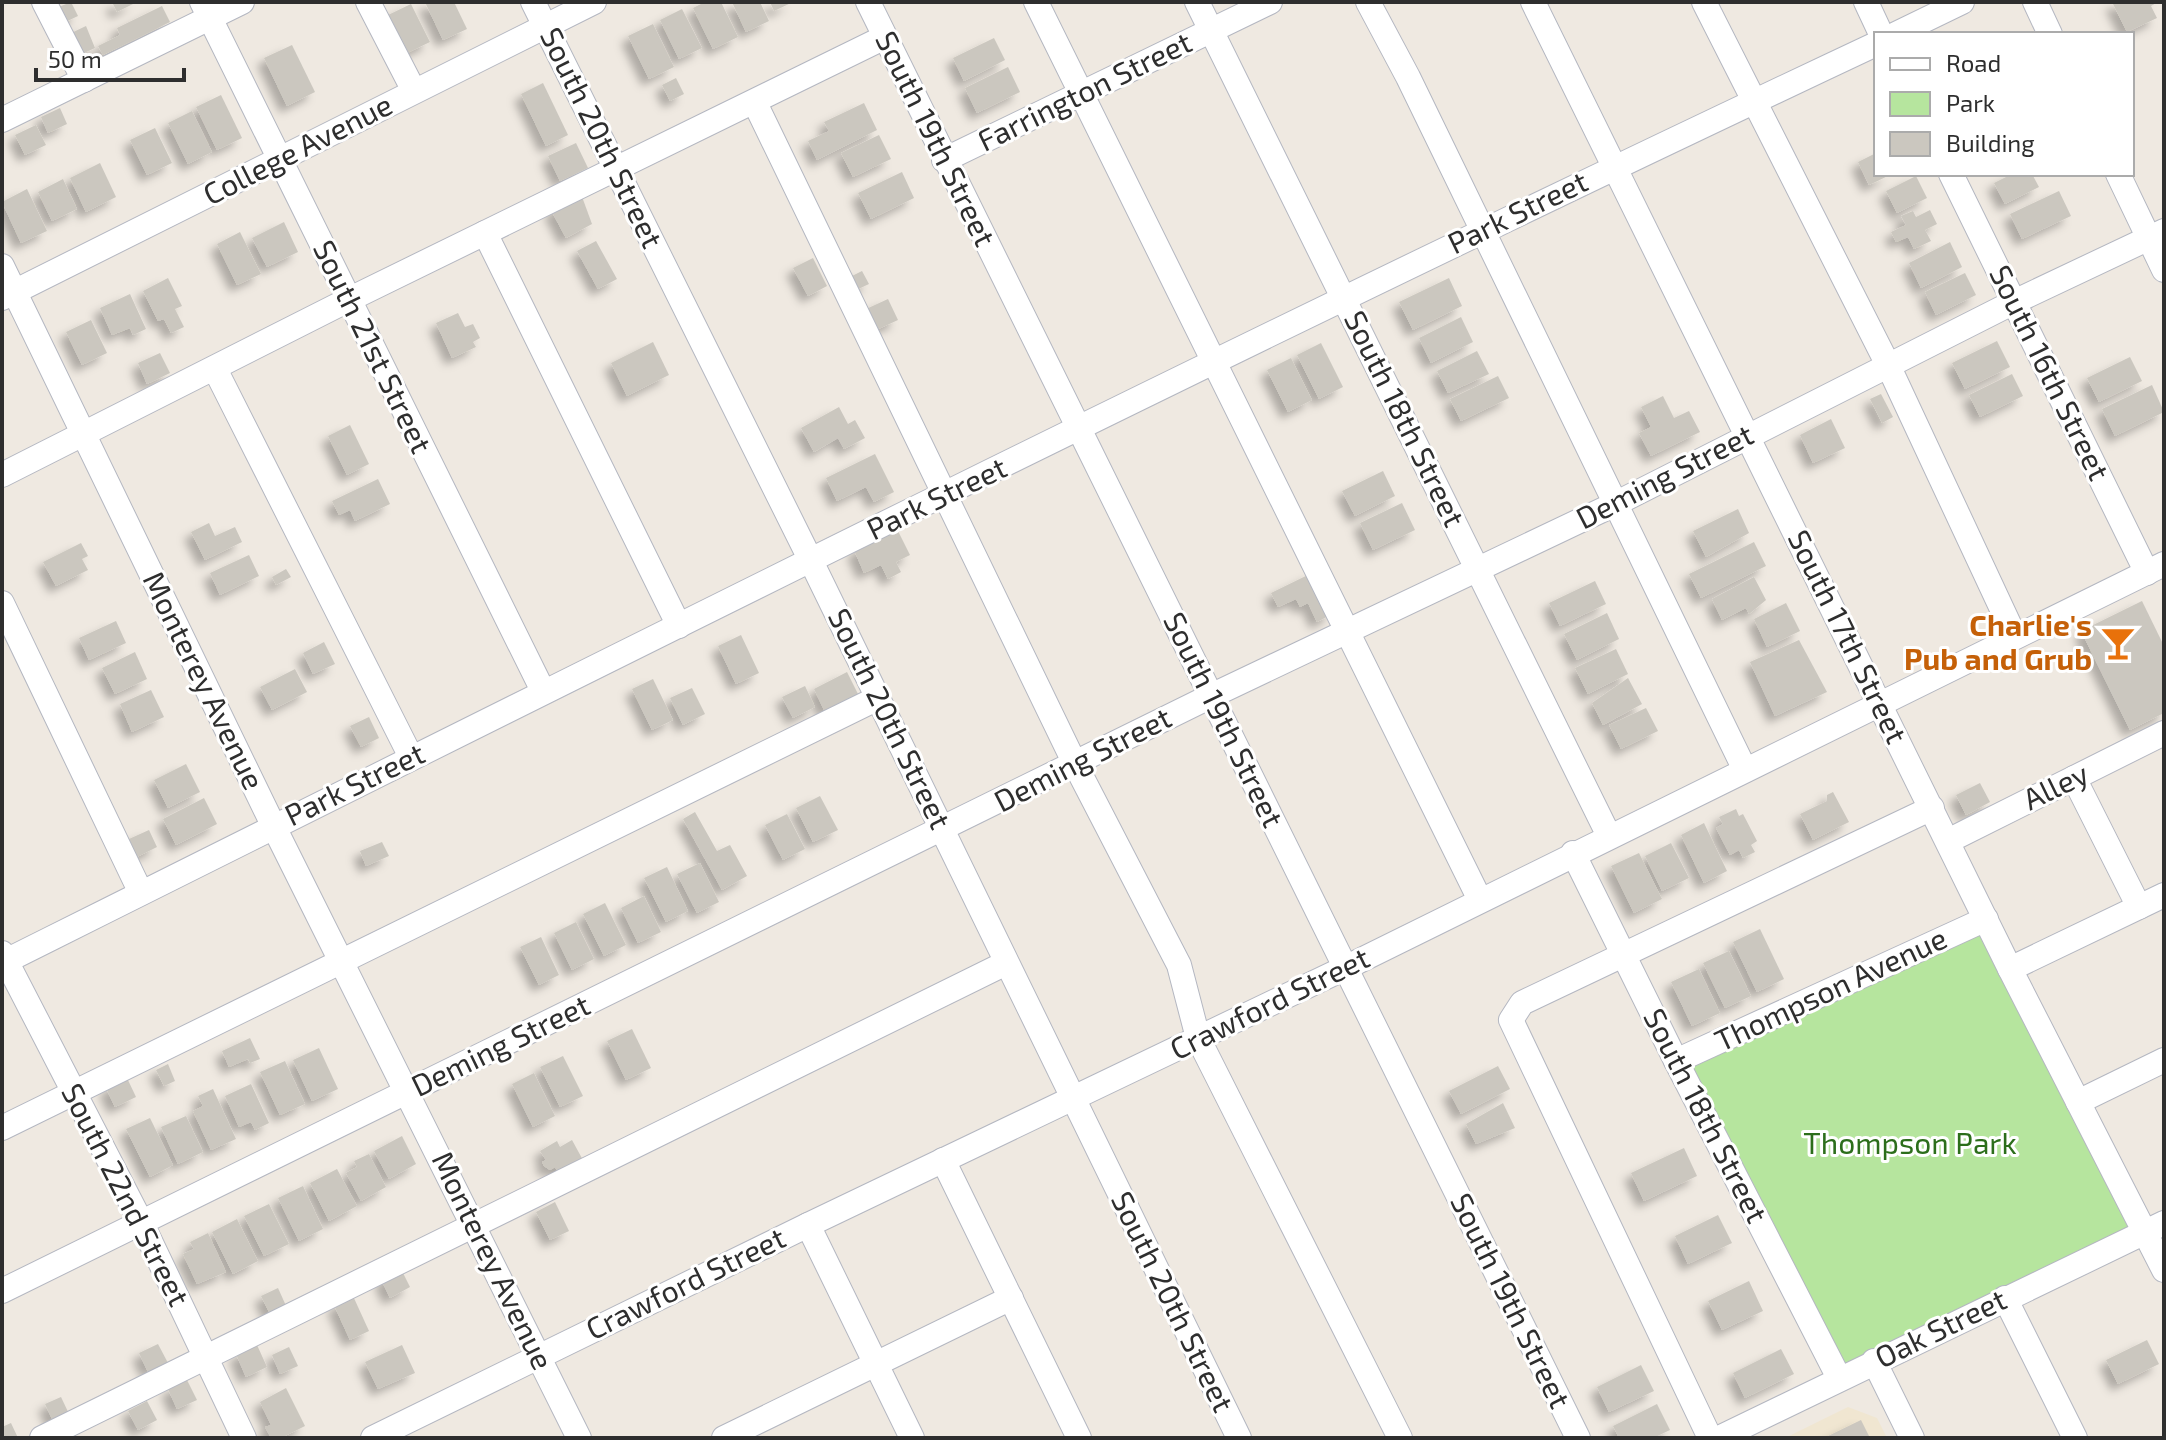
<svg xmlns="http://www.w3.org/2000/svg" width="2166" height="1440" font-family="'Exo 2',sans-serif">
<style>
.education{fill:#f0e6d1}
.green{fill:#b6e59e}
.building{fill:#cbc7bf;filter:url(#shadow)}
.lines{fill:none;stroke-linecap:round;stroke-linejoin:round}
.minor-casing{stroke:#b4b7c1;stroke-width:26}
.minor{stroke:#fff;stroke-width:24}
.labels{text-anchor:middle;stroke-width:6;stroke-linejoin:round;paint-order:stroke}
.street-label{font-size:30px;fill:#2e2e2e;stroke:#fff}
.food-label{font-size:30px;font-weight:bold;fill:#c56008;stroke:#fff;text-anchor:end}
.park-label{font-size:30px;fill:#2c6e1b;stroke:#fff}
</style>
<defs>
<filter id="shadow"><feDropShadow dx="-7" dy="7" stdDeviation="4" flood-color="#0004"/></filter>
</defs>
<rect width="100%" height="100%" fill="#efe9e1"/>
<!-- education -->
<path class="education" d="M1848 1407 1877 1418 1887 1438H1785Z"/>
<!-- green -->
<path class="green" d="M1986 919 2145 1232 1839 1378 1676 1061Z"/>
<!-- building -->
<g class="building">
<path d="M71 2 78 16 61 24 54 9Z"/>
<path d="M112 2H137L117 12Z"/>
<path d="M425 2H454L467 29 443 40Z"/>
<path d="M705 2H721L738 37 713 49 693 8Z"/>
<path d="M732 2H760L769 21 746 32Z"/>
<path d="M770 2H793L774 11Z"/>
<path d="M2112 2H2158L2151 6 2157 18 2127 32Z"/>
<path d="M411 4 430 42 405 54 386 16Z"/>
<path d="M162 6 170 22 103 55 98 46 120 35 117 28Z"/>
<path d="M682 9 702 48 679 59 660 20Z"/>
<path d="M653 24 674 67 649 79 628 36Z"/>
<path d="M86 26 95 48 75 57 65 36Z"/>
<path d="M994 38 1005 60 964 81 953 58Z"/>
<path d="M292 45 315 92 287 106 264 58Z"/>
<path d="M1008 67 1020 92 977 113 965 88Z"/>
<path d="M676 78 684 94 670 101 662 85Z"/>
<path d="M543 83 568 135 546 146 521 94Z"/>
<path d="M221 95 242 138 217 150 196 107Z"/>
<path d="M864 103 877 130 817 160 808 141 829 131 824 122Z"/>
<path d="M60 108 67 124 48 133 41 117Z"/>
<path d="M192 111 212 152 188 164 168 123Z"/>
<path d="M36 125 46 145 25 155 15 135Z"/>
<path d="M155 128 172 163 147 175 130 140Z"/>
<path d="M879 135 891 159 853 177 841 153Z"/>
<path d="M576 143 588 168 560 181 548 156Z"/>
<path d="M1876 153V174H1892L1869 185 1858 162Z"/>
<path d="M100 163 116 197 86 212 70 178Z"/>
<path d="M902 172 914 198 871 219 858 193Z"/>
<path d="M2012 174H2032L2039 187 2005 204 1994 183Z"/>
<path d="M1916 176 1927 198 1897 213 1886 191Z"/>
<path d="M63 179 77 209 52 221 38 192Z"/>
<path d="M27 189 47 231 21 243 2 202Z"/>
<path d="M2059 191 2071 216 2022 239 2010 214Z"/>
<path d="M581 194 592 224 566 238 551 210Z"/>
<path d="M1930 210 1937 224 1925 230 1931 241 1914 249 1908 237 1896 242 1891 232 1906 225 1901 216 1913 211 1916 217Z"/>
<path d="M284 222 298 252 267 267 252 238Z"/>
<path d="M240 232 261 274 237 285 217 244Z"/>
<path d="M596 241 617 279 598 289 577 251Z"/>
<path d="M1950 242 1962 267 1921 288 1909 263Z"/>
<path d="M813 258 827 286 808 296 793 268Z"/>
<path d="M862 271 869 284 854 291 848 278Z"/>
<path d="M1965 273 1976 295 1936 315 1925 292Z"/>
<path d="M168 278 182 306 175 309 184 327 171 333 164 319 158 321 143 291Z"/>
<path d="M1449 278 1462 306 1413 330 1399 302Z"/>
<path d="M130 294 146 329 133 335 130 328 112 335 100 308Z"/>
<path d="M888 299 898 320 874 331 864 310Z"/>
<path d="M458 313 465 327 473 324 480 338 473 342 476 347 452 358 436 323Z"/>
<path d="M1461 317 1473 342 1431 363 1419 338Z"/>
<path d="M91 320 107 353 82 365 66 332Z"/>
<path d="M1997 341 2010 367 1965 389 1952 363Z"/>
<path d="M653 342 669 375 627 396 611 363Z"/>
<path d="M1321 343 1343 387 1319 399 1297 355Z"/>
<path d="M1477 351 1489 374 1448 393 1437 371Z"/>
<path d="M160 353 170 373 147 384 138 363Z"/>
<path d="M2130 357 2142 381 2099 402 2087 378Z"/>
<path d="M1291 358 1312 400 1288 412 1267 370Z"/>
<path d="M2012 374 2023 396 1980 417 1969 395Z"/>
<path d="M1498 376 1509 398 1461 421 1450 399Z"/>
<path d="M2152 385 2164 412 2115 436 2102 409Z"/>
<path d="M1881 394 1893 417 1882 423 1870 399Z"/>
<path d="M1663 396 1674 418 1689 411 1700 432 1651 456 1639 433 1651 427 1641 407Z"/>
<path d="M839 407 848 424 855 420 865 438 844 449 838 438 814 452 801 428Z"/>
<path d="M1831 419 1845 448 1813 463 1800 435Z"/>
<path d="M350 425 369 464 347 475 328 436Z"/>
<path d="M875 454 894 492 874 502 866 487 837 501 826 478Z"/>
<path d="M1383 471 1395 496 1355 516 1342 491Z"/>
<path d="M378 479 390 504 355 521 350 510 339 515 332 501Z"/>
<path d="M1402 503 1415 530 1373 550 1360 523Z"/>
<path d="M1738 509 1749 533 1706 557 1693 531Z"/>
<path d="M209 523 215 536 235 527 242 542 205 560 191 532Z"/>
<path d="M897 529 910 555 896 562 901 572 888 579 881 565 864 573 854 550Z"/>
<path d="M1754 542 1766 566 1701 598 1689 574Z"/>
<path d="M81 543 88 556 82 559 88 570 56 586 43 562Z"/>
<path d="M249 555 259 576 220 595 210 573Z"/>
<path d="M286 569 291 577 276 585 272 577Z"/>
<path d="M1312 573 1332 614 1317 622 1308 603 1300 607 1296 599 1278 607 1271 593Z"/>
<path d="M1754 577 1766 600 1749 614 1746 608 1722 620 1712 599Z"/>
<path d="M1595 581 1606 604 1560 626 1549 603Z"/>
<path d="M2142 601 2164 646V713L2130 730 2081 631Z"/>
<path d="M1786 603 1800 631 1767 647 1754 619Z"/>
<path d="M1607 613 1619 639 1577 660 1564 634Z"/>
<path d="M116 621 126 643 89 660 79 638Z"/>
<path d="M741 635 759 673 736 684 718 646Z"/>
<path d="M1799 640 1827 692 1775 716 1750 662Z"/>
<path d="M324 642 335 664 313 674 303 653Z"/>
<path d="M1616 649 1628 674 1588 694 1575 668Z"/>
<path d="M135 652 147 679 115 694 102 668Z"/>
<path d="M295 669 307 692 272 710 260 687Z"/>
<path d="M847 672 859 696 825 712 814 689Z"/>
<path d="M1628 678 1642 704 1603 725 1592 703Z"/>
<path d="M653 679 673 720 652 730 632 689Z"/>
<path d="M805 686 815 707 793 718 782 697Z"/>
<path d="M692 688 705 714 683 725 670 698Z"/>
<path d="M151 690 164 717 132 732 120 704Z"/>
<path d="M1646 708 1658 731 1621 749 1609 725Z"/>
<path d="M369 717 379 738 361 747 350 726Z"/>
<path d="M186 764 200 792 168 808 154 780Z"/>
<path d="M1980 783 1990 802 1966 815 1956 795Z"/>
<path d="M1833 792 1849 822 1813 840 1800 814 1827 801V795Z"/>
<path d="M820 796 838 830 813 842 796 808Z"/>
<path d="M204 798 217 824 176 845 163 819Z"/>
<path d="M1736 809 1739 816 1743 814 1757 841 1751 845 1755 852 1743 858 1739 850 1730 855 1716 828 1723 824 1719 817Z"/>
<path d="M695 812 717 851 730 845 747 876 722 890 683 819Z"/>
<path d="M787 814 805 849 783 860 765 825Z"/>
<path d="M1704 823 1727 871 1704 883 1681 835Z"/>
<path d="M149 830 157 847 137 857 129 839Z"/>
<path d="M382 842 389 856 366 866 360 851Z"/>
<path d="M1671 843 1689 878 1662 891 1645 856Z"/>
<path d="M1639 853 1662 899 1634 913 1611 866Z"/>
<path d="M700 863 719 902 697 913 677 874Z"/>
<path d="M667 867 688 911 666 922 644 878Z"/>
<path d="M644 896 661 932 638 943 621 908Z"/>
<path d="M605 903 626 945 604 956 583 914Z"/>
<path d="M576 922 594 959 572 970 554 933Z"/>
<path d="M1760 929 1784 979 1757 992 1733 942Z"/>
<path d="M541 937 559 975 539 985 520 947Z"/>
<path d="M1729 951 1751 996 1725 1008 1703 963Z"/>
<path d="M1699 969 1720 1013 1692 1026 1671 982Z"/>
<path d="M632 1029 651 1068 626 1080 607 1041Z"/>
<path d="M250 1038 260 1059 250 1063 248 1059 229 1067 222 1051Z"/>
<path d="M319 1048 338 1089 312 1101 293 1060Z"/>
<path d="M563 1056 583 1096 560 1107 540 1067Z"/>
<path d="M285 1061 305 1104 280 1115 260 1072Z"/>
<path d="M168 1064 175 1081 164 1086 156 1070Z"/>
<path d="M1498 1066 1510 1089 1461 1114 1449 1091Z"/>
<path d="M534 1073 555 1116 533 1127 512 1084Z"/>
<path d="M127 1078 136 1097 115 1107 106 1088Z"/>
<path d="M251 1084 269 1123 255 1130 251 1122 239 1127 225 1096Z"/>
<path d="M213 1089 236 1139 211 1150 193 1111 203 1106 198 1096Z"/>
<path d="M1503 1103 1515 1128 1476 1144 1466 1124Z"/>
<path d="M186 1116 203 1152 178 1164 161 1127Z"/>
<path d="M150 1118 173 1165 150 1177 126 1129Z"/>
<path d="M402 1136 416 1164 389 1179 374 1151Z"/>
<path d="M572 1140 584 1162 560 1176 555 1167 550 1170 544 1166 542 1162 546 1160 540 1151 557 1141 560 1147Z"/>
<path d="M1684 1148 1697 1176 1644 1201 1631 1173Z"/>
<path d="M369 1154 386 1187 361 1201 346 1173 357 1167 354 1161Z"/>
<path d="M337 1169 357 1206 329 1221 310 1183Z"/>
<path d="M303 1186 323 1229 299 1241 278 1198Z"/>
<path d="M555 1202 569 1231 550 1240 536 1212Z"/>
<path d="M269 1204 289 1244 264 1256 244 1216Z"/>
<path d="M1718 1215 1732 1243 1688 1264 1675 1236Z"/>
<path d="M237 1219 258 1261 233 1274 212 1232Z"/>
<path d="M208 1233 226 1272 197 1284 183 1254 194 1249 190 1242Z"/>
<path d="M401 1269 410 1287 390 1298 381 1279Z"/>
<path d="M1749 1281 1763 1311 1722 1330 1708 1301Z"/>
<path d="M278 1288 287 1308 271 1316 261 1296Z"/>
<path d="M353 1296 369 1331 350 1340 334 1305Z"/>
<path d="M2147 1340 2159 1364 2118 1384 2106 1360Z"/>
<path d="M158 1344 168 1363 148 1372 139 1353Z"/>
<path d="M257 1345 267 1367 246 1377 236 1354Z"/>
<path d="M402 1345 415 1373 378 1389 365 1362Z"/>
<path d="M289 1347 298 1366 280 1374 272 1355Z"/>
<path d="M1781 1349 1794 1374 1745 1398 1733 1373Z"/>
<path d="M1641 1365 1654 1391 1609 1412 1597 1387Z"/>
<path d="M187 1380 197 1400 177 1409 168 1389Z"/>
<path d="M286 1388 305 1426 281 1438H271L265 1427 271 1425 260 1402Z"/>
<path d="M61 1397 70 1416 54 1423 45 1404Z"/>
<path d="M147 1401 157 1420 138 1430 128 1411Z"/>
<path d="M1657 1404 1670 1430 1653 1438H1619L1613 1426Z"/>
<path d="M1861 1420 1870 1438H1824Z"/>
<path d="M11 1423 18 1438H4L2 1434V1427Z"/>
</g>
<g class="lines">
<!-- minor casing -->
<g class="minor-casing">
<g id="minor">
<path d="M44 2 84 80"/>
<path d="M202 2 543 691"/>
<path d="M368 2 414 91"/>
<path d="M533 2 811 561 1239 1438"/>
<path d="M868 2 1578 1438"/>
<path d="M1036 2 1480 900"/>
<path d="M1197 2 1609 836"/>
<path d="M1368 2 1408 77 1745 770"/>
<path d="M1533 2 2010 969 2164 1270"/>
<path d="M1704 2 1888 365 2015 637"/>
<path d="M1866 2 1881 34"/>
<path d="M2035 2 2050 34"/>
<path d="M1896 34 1962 2"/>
<path d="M755 103 1075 764 1179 965 1198 1038 1400 1438"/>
<path d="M2 120 242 2"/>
<path d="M944 160 1270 2"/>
<path d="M1951 174 2147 573"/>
<path d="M2118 174 2164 270"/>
<path d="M485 233 679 626"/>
<path d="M2 266 273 825 579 1438"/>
<path d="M2 298 594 2"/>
<path d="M215 369 411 757"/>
<path d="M2 475 348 300 885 37"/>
<path d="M2 603 141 893"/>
<path d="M2074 778 2139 907"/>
<path d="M1948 841 2164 733"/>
<path d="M1573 853 1676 1061 1839 1378"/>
<path d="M2 953 142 1224 244 1438"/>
<path d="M2 963C624 652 1247 340 1876 44"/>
<path d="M2010 969 2164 895"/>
<path d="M1676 1061 1986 919"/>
<path d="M2078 1102 2164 1060"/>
<path d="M2 1128 878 698"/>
<path d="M943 1160 1079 1438"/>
<path d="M808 1225 912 1438"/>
<path d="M2 1291 1211 696 1615 504 2014 302 2164 231"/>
<path d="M2005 1298 2075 1438"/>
<path d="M1874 1361 1912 1438"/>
<path d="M42 1438 1006 963"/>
<path d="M373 1438 808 1225 1347 967 2164 564"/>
<path d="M724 1438 1011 1298"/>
<path d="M1710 1438 1511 1020 1522 1003 1932 808"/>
<path d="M1719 1438 2164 1223"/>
</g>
</g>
<!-- minor -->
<use href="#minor" class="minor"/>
</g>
<!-- icons -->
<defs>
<g id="bar-bare" transform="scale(2.76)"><path d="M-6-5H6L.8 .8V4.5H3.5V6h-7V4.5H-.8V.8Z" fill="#e8710a" stroke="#fff" stroke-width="2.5" paint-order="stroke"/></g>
</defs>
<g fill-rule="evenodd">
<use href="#bar-bare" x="2118" y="643"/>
</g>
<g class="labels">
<!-- street labels -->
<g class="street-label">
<text transform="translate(1085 92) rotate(-26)" y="10">Farrington Street</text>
<text transform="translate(601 138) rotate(64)" y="10">South 20th Street</text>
<text transform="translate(935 139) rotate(64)" y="10">South 19th Street</text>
<text transform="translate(298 150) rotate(-27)" y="10">College Avenue</text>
<text transform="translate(1518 213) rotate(-26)" y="10">Park Street</text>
<text transform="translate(372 347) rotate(64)" y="10">South 21st Street</text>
<text transform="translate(2049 373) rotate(64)" y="10">South 16th Street</text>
<text transform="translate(1404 419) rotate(64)" y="10">South 18th Street</text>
<text transform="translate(1665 477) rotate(-27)" y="10">Deming Street</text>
<text transform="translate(937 499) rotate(-26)" y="10">Park Street</text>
<text transform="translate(1847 637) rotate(64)" y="10">South 17th Street</text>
<text transform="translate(203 681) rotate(64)" y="10">Monterey Avenue</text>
<text transform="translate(889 719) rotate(64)" y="10">South 20th Street</text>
<text transform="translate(1223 720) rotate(64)" y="10">South 19th Street</text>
<text transform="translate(1083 760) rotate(-27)" y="10">Deming Street</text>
<text transform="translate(355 785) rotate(-26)" y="10">Park Street</text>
<text transform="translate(2056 787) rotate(-26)" y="10">Alley</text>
<text transform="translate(1831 990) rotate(-25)" y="10">Thompson Avenue</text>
<text transform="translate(1270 1004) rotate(-26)" y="10">Crawford Street</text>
<text transform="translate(501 1046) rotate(-26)" y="10">Deming Street</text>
<text transform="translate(1705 1116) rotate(63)" y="10">South 18th Street</text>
<text transform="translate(125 1195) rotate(63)" y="10">South 22nd Street</text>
<text transform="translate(492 1261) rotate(64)" y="10">Monterey Avenue</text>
<text transform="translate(686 1284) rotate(-26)" y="10">Crawford Street</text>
<text transform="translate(1510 1301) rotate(64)" y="10">South 19th Street</text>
<text transform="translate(1172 1302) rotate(64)" y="10">South 20th Street</text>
<text transform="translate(1941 1329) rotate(-26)" y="10">Oak Street</text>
</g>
<!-- food labels -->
<g class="food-label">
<text x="2092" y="636">Charlie's<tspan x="2092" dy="34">Pub and Grub</tspan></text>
</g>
<!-- park labels -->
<g class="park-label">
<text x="1910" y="1154">Thompson Park</text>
</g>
</g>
<!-- border -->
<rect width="2166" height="1440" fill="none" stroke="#2e2e2e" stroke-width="8"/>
<!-- legend -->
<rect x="1874" y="32" width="260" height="144" fill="#ffffff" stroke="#ababab" stroke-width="2"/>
<rect x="1890" y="58" width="40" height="12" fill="#ffffff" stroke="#ababab" stroke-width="2"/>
<text x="1946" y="72" font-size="24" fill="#2e2e2e">Road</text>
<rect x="1890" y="92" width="40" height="24" fill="#b6e59e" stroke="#ababab" stroke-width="2"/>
<text x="1946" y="112" font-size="24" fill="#2e2e2e">Park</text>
<rect x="1890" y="132" width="40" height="24" fill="#cbc7bf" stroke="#ababab" stroke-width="2"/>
<text x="1946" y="152" font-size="24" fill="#2e2e2e">Building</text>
<!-- scale -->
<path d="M36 68v12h148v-12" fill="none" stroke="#2e2e2e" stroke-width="4"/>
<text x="48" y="68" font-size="24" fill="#2e2e2e" stroke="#ffffff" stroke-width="6" paint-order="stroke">50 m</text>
</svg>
